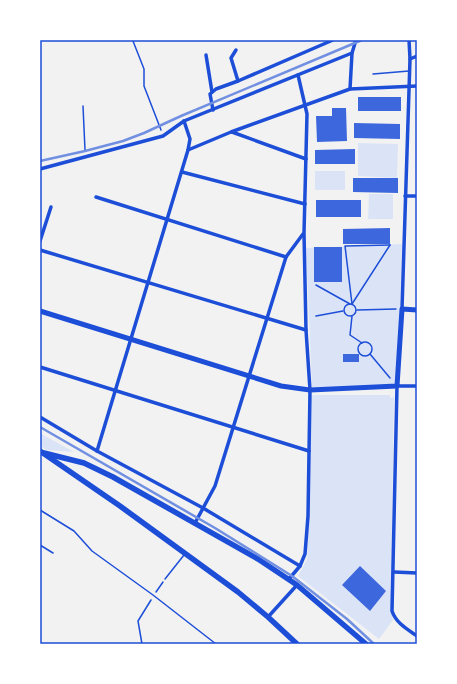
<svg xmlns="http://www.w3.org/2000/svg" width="457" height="684" font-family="'Source Sans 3',sans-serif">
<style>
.green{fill:#dbe4f7}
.building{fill:#3d67dc}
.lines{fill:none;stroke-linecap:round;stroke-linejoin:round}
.path{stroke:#1d4ed8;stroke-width:1.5}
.service{stroke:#1d4ed8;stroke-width:1.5}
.minor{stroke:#1d4ed8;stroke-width:3.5}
.secondary{stroke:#1d4ed8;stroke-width:5}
.primary{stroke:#1d4ed8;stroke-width:5.5}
.rail{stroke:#7290e2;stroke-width:2.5}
.neatline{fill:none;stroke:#1d4ed8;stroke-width:1.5}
</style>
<rect width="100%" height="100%" fill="#f2f2f2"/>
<!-- green -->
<g class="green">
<path d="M358 143 398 144 397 178 358 176Z"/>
<rect x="315" y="171" width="30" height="19"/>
<path d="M369 194H393V219H368Z"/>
<path d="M402 244 400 309 395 384 312 388 306 248Z"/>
<path d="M309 395H390V398L394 397 391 591 393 620 379 639 298 576 307 559 310 493Z"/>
<path d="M40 433 74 452 47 450 40 446Z"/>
</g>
<!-- building -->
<g class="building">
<rect x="358" y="97" width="43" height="14"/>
<path d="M332 108H346L347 141 317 142 316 116H332Z"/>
<path d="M354 123 400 124V139L354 138Z"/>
<path d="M355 149V164H315V150Z"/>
<path d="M353 178H398V193L353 192Z"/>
<rect x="316" y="200" width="45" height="17"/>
<path d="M390 228V244H343V229Z"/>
<rect x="314" y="247" width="28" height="35"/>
<rect x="343" y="354" width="16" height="8"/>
<path d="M360 566 386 591 370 611 342 585Z"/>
</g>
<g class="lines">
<!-- path -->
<g class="path">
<path d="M133 41 144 69V86L161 130"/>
<path d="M83 106 85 150"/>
<path d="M316 285 350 304"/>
<circle cx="350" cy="310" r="6"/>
<path d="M352 304 345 246 390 245"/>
<path d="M352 304 390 245"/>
<path d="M357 310 396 309"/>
<path d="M316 316 343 311"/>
<path d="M352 316 350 335 362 343"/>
<circle cx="365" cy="349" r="7"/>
<path d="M370 354 390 378"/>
<path d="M156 592 163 582"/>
<path d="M142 644 138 621 151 600"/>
</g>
<!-- service -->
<g class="service">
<path d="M373 74 409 71"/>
<path d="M40 510 74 531 92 551 153 595 216 644"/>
<path d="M40 545 53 553"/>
<path d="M165 579 184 555"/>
</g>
<!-- minor -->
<g class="minor">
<path d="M236 50 231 58 238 81"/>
<path d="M206 55 212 92"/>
<path d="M410 59 417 56"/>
<path d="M350 89 352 53 356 40"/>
<path d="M213 110 210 94 216 89 238 81 333 40"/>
<path d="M232 132 306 159"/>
<path d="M188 150 231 132 350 89 417 86"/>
<path d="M40 169 163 136 184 121 352 53"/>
<path d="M182 172 305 204"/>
<path d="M405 196H417"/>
<path d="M96 197 286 257"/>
<path d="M40 241 51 207"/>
<path d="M40 250 306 330"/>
<path d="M402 309 410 59 409 40"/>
<path d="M40 367 309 451"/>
<path d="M417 386H397L392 611C396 623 407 629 417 636"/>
<path d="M40 417 97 451 203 508 300 566"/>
<path d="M97 451 188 150 190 139 184 121"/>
<path d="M195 523 215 486 286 257 303 234"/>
<path d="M394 572 417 573"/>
<path d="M289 579 300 566 305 554 308 516 310 390 306 330 304 233 307 114 298 75"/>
<path d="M268 617 297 585"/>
</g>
<!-- secondary -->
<path class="secondary" d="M40 311 281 386 310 390 397 386 402 309 417 310"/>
<!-- primary -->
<g class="primary">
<path d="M40 451 120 506 238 592 268 617 297 644"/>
<path d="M44 453 84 463 113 477 258 559 297 585 366 644"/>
</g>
<!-- rail -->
<g class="rail">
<path d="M40 161 85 151 123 141 144 133 181 116 362 40"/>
<path d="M40 427 215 528 292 576 347 619 374 644"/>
</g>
</g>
<!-- border -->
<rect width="457" height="684" fill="none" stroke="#ffffff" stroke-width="82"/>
<rect x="41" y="41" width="375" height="602" class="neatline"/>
</svg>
